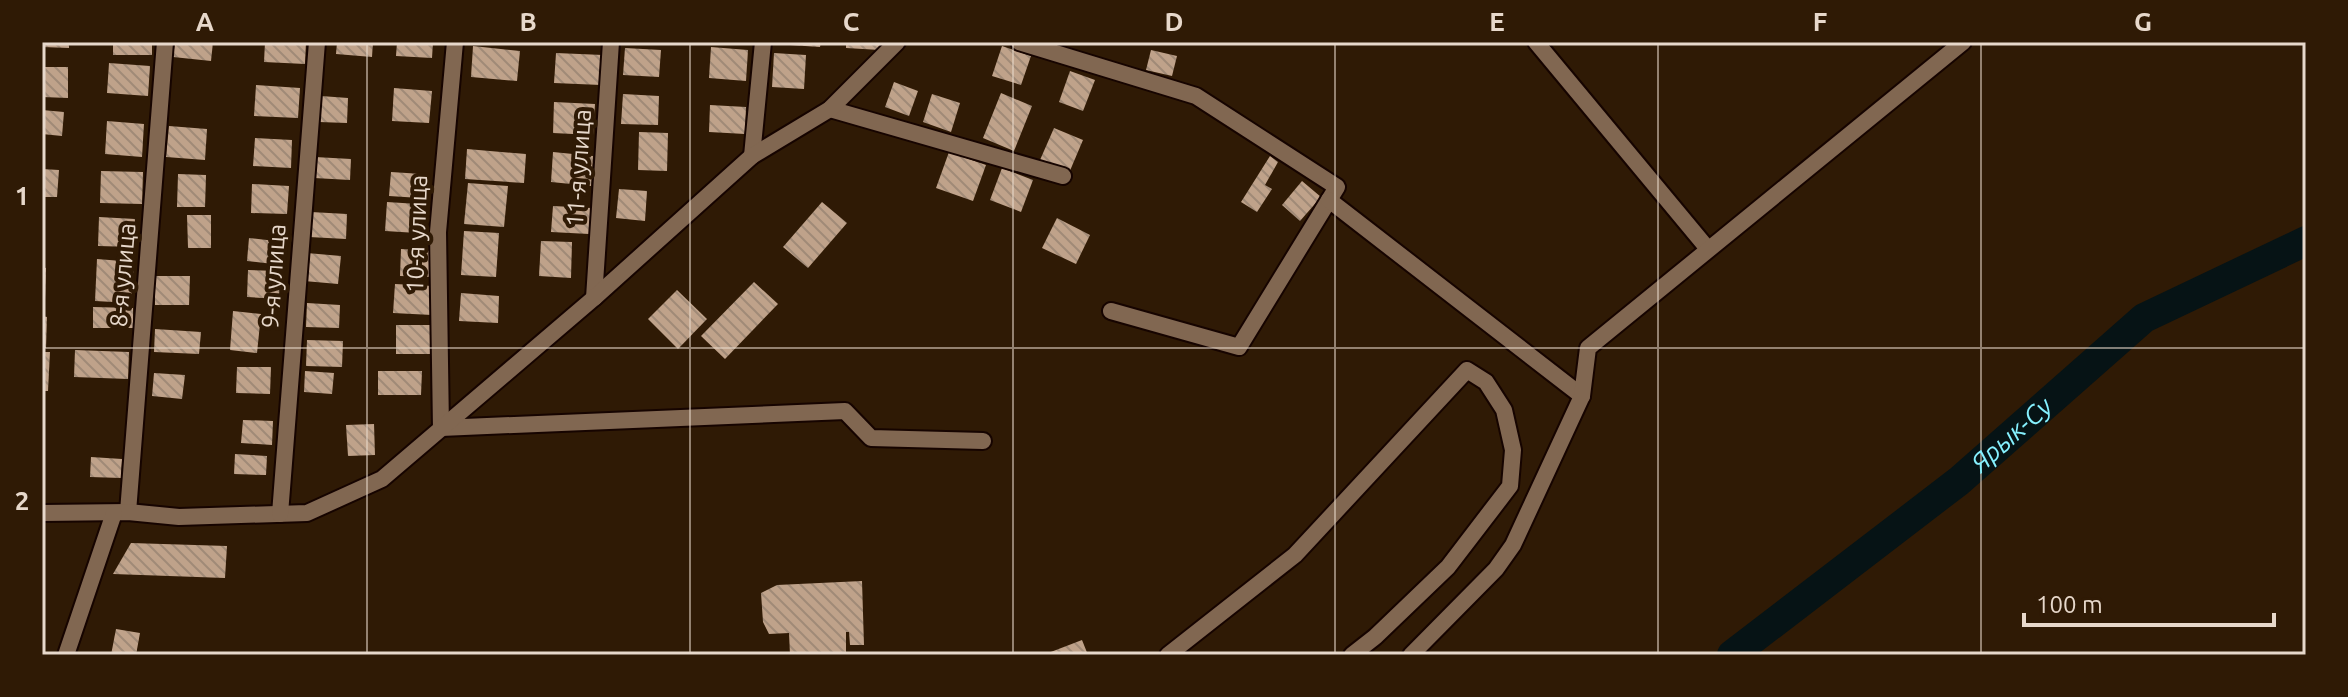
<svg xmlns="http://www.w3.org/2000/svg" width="2348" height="697" font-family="Ubuntu,sans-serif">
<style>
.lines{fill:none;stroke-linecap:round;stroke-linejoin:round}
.river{stroke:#061315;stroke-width:30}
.building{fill:url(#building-back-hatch)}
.minor-casing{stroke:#160400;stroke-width:20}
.minor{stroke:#816751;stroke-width:16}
.grid{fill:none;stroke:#e7d8cb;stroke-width:2;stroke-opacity:0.55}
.labels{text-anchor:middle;stroke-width:8;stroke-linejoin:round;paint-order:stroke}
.street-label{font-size:24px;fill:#e7d8cb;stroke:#2f1a05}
.water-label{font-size:26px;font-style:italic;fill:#85f1ff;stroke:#2f1a05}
.neatline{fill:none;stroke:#e7d8cb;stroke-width:3}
.grid-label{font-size:26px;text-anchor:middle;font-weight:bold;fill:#e7d8cb}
</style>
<defs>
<pattern id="building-back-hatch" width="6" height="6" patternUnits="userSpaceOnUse" patternTransform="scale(2)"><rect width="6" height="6" fill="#bfa28a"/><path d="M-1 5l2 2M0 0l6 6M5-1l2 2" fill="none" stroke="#a08a77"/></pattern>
</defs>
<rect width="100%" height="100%" fill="#2f1a05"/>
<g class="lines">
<!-- river -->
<path class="river" id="s1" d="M1732 655 1959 481 2144 318 2306 241"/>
</g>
<!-- building -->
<g class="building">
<path d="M42 42H69V48L42 47Z"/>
<rect x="113" y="42" width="39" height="13"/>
<path d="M175 42H213L211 61 173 57Z"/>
<path d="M265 42H306L305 64 264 62Z"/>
<path d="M337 42H373L372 57 336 54Z"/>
<path d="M397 42H433L432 58 396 56Z"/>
<path d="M775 42H821L820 47 775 44Z"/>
<path d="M846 42H880V50L846 48Z"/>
<path d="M473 46 520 51 517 81 471 77Z"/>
<path d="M1002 46 1031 56 1021 85 992 76Z"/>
<path d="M711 47 748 50 746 81 709 78Z"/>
<path d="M625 48 661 50 659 77 623 75Z"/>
<path d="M1151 50 1177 56 1172 76 1146 70Z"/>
<path d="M556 53 603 55 601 85 554 83Z"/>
<path d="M774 53 806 55 804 89 772 87Z"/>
<path d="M109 63 150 66 148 96 107 93Z"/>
<path d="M42 67H68V98L42 97Z"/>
<path d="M1070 71 1095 80 1083 111 1059 102Z"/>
<path d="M894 82 918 91 909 116 885 107Z"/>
<path d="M256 85 300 88 298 118 254 116Z"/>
<path d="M394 88 432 91 429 123 392 121Z"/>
<path d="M1001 93 1032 106 1014 151 983 138Z"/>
<path d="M623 94 659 96 658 125 621 124Z"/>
<path d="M932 94 960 103 951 132 923 122Z"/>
<path d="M321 96 348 98 347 123 319 122Z"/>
<path d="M554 102 595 104 593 135 553 133Z"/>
<path d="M710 105 746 107 745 134 709 132Z"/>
<path d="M42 110 64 112 62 136 42 134Z"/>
<path d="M107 121 144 124 142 157 105 154Z"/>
<path d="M169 126 207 129 205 160 166 157Z"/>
<path d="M1054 128 1083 140 1069 173 1040 160Z"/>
<path d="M639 132 668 133 667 171 638 170Z"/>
<path d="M255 138 292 140 291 168 253 166Z"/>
<path d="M467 149 526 154 524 183 465 179Z"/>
<path d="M553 152 593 156 591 186 551 182Z"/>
<path d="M949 152 986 165 973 201 936 188Z"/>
<path d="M1270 156 1278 162 1265 185 1272 189 1257 212 1241 202Z"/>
<path d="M315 157 351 159 350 180 314 178Z"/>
<path d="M1002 168 1033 180 1021 212 990 200Z"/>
<path d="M42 169 59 170 57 197H42Z"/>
<path d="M101 171 143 172 142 204 100 203Z"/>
<path d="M391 172 422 174 420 198 389 196Z"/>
<path d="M178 174 206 175 205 207H177Z"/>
<path d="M1302 181 1321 197 1300 221 1282 205Z"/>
<path d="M468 183 508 186 504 227 464 224Z"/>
<path d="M252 184 289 186 287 214 251 213Z"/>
<path d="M619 189 647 191 645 221 616 218Z"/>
<path d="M387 202 418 204 417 233 385 231Z"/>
<path d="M822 202 847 223 808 268 783 247Z"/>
<path d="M553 206 591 208 589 234 551 232Z"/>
<path d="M311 212 347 214 346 239 309 237Z"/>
<path d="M187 215H211V248H188Z"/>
<path d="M99 217 135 219 134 247 98 246Z"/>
<path d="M1057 218 1090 235 1076 264 1042 248Z"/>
<path d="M464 231 499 233 496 277 461 275Z"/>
<path d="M249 238 284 242 282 265 247 261Z"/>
<path d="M541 241 572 242 571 278 539 276Z"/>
<path d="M401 249 434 251 433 277 400 276Z"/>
<path d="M307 253 341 256 338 284 304 281Z"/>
<path d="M97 259 134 262 131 303 95 301Z"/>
<path d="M42 267 46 268 45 299H42Z"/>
<path d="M248 270 280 271 279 299 247 297Z"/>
<path d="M155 276H190L189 305H155Z"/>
<path d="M754 282 778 304 725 359 701 336Z"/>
<path d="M395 284 433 286 432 315 393 313Z"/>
<path d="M677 290 707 319 678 349 648 319Z"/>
<path d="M461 293 499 296 498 323 459 321Z"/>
<path d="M307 303 340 305 339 328 306 327Z"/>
<path d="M93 307 133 308V328H93Z"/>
<path d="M233 311 261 314 257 353 230 350Z"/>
<path d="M42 316 47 317 46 348H42Z"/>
<rect x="396" y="325" width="38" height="29"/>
<path d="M155 329 201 332 199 354 154 352Z"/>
<path d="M307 340 343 341 342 367 306 366Z"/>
<path d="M75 350 129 352 128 379 74 377Z"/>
<path d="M42 352H50L48 391H42Z"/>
<path d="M237 367H271L270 394 236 393Z"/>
<path d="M305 371 334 373 332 394 304 392Z"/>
<path d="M378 371H422L421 395H378Z"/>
<path d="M154 373 185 375 182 399 152 396Z"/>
<path d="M243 420 273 421 272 445 241 443Z"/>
<path d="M374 424 375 455 348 456 346 425Z"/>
<path d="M235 454 267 456 266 475 234 474Z"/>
<path d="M91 457 122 459 121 478 90 477Z"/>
<path d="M131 543 227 546 225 578 113 574Z"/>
<path d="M862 581 864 645H850L849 632H846V655H790L789 633 769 634 763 622 761 593 777 585Z"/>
<path d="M116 629 140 633 136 655H111Z"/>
<path d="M1082 640 1088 655H1043Z"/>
</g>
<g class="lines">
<!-- minor casing -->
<g class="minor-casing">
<g id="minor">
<path d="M455 42 438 232 441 428 845 411 871 438 983 441"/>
<path d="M1019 42 1196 96 1337 187 1239 347 1111 311"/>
<path d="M1536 42 1708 249"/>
<path d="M830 109 1063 176"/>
<path d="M752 156 763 42"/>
<path d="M1329 200 1582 396"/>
<path d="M594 298 611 42"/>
<path d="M128 512 165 42"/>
<path d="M42 513 128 512 179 517 307 513 382 479 594 298 752 156 830 109 897 42"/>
<path d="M280 514 317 42"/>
<path d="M66 655 114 513"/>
<path d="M1168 655 1295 555 1467 370 1486 382 1504 410 1513 450 1510 486 1448 567 1375 637 1352 655"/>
<path d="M1411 655 1496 569 1513 545 1582 396 1588 348 1963 42"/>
</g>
</g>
<!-- minor -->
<use href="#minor" class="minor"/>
</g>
<!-- grid -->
<path class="grid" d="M367 42V655M690 42V655M1013 42V655M1335 42V655M1658 42V655M1981 42V655M42 348H2306"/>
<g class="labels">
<!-- street labels -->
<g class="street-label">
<text transform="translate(579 168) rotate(-86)" y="8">11-я улица</text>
<text transform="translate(417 234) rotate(-88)" y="8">10-я улица</text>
<text transform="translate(123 275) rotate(-85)" y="8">8-я улица</text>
<text transform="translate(274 276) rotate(-86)" y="8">9-я улица</text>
</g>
<!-- water labels -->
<g class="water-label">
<text dy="9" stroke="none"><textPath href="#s1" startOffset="356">Ярык-Су</textPath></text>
</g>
</g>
<!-- border -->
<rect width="2348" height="697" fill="none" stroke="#2f1a05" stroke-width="88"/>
<!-- scale -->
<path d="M2024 613v12h250v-12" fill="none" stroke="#e7d8cb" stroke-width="4"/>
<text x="2036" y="613" font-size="24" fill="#e7d8cb" stroke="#2f1a05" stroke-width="6" paint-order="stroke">100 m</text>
<rect x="44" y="44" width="2260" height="609" class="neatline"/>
<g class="grid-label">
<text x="205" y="31">A</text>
<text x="528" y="31">B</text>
<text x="851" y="31">C</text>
<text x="1174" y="31">D</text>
<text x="1497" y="31">E</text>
<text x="1820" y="31">F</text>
<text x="2143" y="31">G</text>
<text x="22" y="205">1</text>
<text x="22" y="510">2</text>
</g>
</svg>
